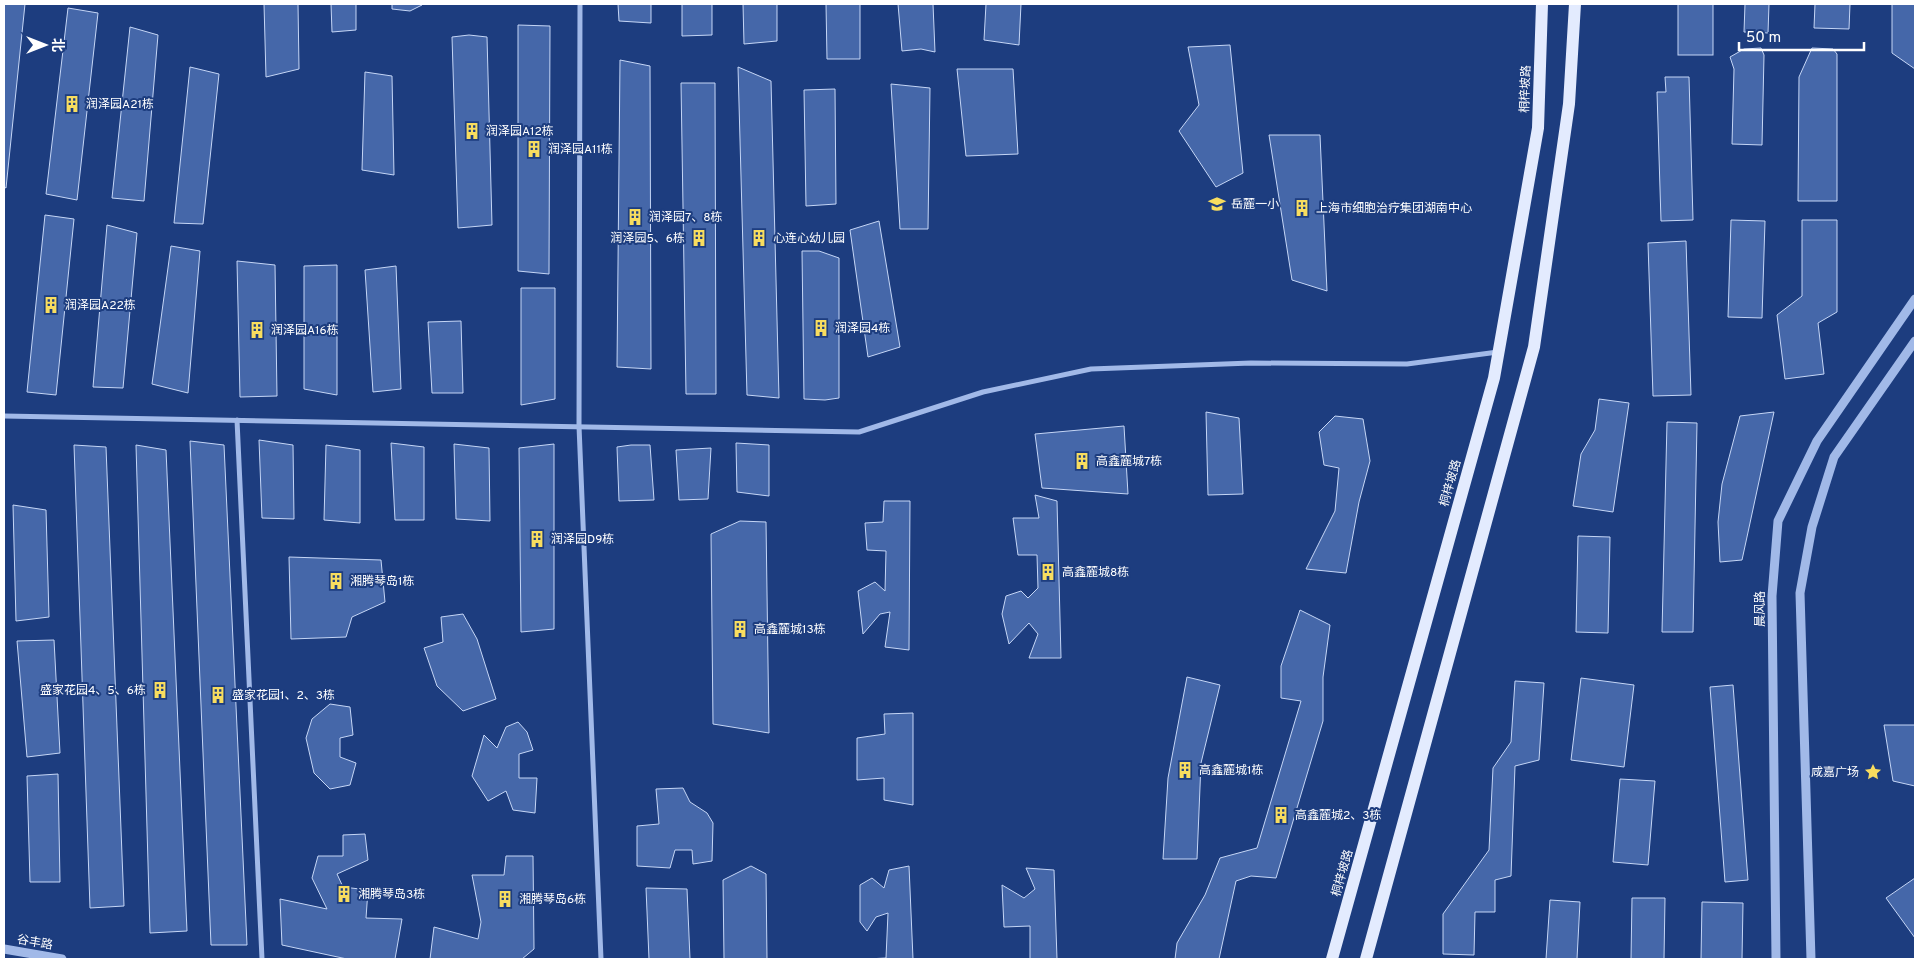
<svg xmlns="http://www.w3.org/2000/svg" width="1919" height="963" font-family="Overpass,'Noto Sans SC',sans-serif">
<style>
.building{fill:#4567a9;stroke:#c5d6f6}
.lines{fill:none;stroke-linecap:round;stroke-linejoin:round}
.minor{stroke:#a1b9e8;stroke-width:5}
.tertiary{stroke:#a1b9e8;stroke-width:9}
.primary{stroke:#e3ebfe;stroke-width:12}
.labels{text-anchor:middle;stroke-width:4;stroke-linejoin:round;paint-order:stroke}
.street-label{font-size:12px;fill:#fff;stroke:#1d3d7f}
.poi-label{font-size:12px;fill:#fff;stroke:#1d3d7f;text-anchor:start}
</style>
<rect width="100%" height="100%" fill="#1d3d7f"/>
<!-- building -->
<g class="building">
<path d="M4 4H25L6 188 4 187Z"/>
<path d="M264 4H298L299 69 266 77Z"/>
<path d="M331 4H356V30L332 32Z"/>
<path d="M392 4H422V5L410 11 392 9Z"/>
<path d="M618 4H651V23L619 21Z"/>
<path d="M682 4H712V35L682 36Z"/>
<path d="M743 4H777V41L744 44Z"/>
<path d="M826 4H860V59H827Z"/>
<path d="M898 4H933L935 52 921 49 902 51Z"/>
<path d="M986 4H1021L1019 45 984 40Z"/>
<rect x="1678" y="4" width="35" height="51"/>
<path d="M1745 4H1769L1768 33 1744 32Z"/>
<path d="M1815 4H1850L1849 29 1814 28Z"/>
<path d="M1892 4H1915V69L1892 53Z"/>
<path d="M68 8 98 13 77 200 46 194Z"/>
<path d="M518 25 550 26 549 274 518 271Z"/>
<path d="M130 27 158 35 144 201 112 198Z"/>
<path d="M469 35 487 37 492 225 458 228 452 37Z"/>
<path d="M1230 45 1243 173 1216 187 1179 131 1199 105 1188 47Z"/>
<path d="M1761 48 1764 55 1762 145 1732 144 1734 69 1730 57 1744 49Z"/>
<path d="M1812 48 1833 49 1837 54V201H1798L1799 77Z"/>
<path d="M620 60 650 66 651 369 617 367Z"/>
<path d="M190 67 219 74 203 224 174 223Z"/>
<path d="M738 67 771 81 779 398 747 395Z"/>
<path d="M957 69H1013L1018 154 966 156Z"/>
<path d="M365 72 392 76 394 175 362 170Z"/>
<path d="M1665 77H1689L1693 220 1661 221 1657 92H1666Z"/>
<path d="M681 83H715L716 394H686Z"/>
<path d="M891 84 930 88 928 229H900Z"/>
<path d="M835 89 836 204 806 206 804 90Z"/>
<path d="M1269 135H1320L1327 291 1292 280Z"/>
<path d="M45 215 74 219 56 395 27 392Z"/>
<path d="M1731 220 1765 221 1762 318 1728 317Z"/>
<path d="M1802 220H1837V312L1818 323 1824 374 1785 379 1777 315 1802 296Z"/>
<path d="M879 221 900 347 868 357 850 230Z"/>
<path d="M107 225 137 233 123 388 93 387Z"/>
<path d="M1686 241 1691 395 1653 396 1648 243Z"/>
<path d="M171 246 200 251 188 393 152 384Z"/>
<path d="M802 251H819L839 258V398L825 400 804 399Z"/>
<path d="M237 261 275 265 277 396 240 397Z"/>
<path d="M337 265V395L304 389V266Z"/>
<path d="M396 266 401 389 373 392 365 270Z"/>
<path d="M521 288H555V399L521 405Z"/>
<path d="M461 321 463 393H432L428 322Z"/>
<path d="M1599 399 1629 403 1613 512 1573 506 1581 454 1595 430Z"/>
<path d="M1206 412 1239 418 1243 494 1208 495Z"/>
<path d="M1774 412 1742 560 1720 562 1718 522 1722 484 1740 416Z"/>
<path d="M1335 416 1363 419 1370 461 1359 502 1346 573 1306 569 1335 511 1339 468 1324 465 1319 432Z"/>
<path d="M1667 422 1697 423 1693 632H1662Z"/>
<path d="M1124 426 1128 494 1042 488 1035 434Z"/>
<path d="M259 440 293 445 294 519 262 518Z"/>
<path d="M190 441 224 445 247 945H211Z"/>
<path d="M391 443 424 447V520H395Z"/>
<path d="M736 443 769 445V496L737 492Z"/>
<path d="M454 444 489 448 490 521 456 519Z"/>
<path d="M554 444V629L521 632 519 448Z"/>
<path d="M74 445 106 447 124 906 90 908Z"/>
<path d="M136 445 166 450 187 931 150 933Z"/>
<path d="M326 445 360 450V523L324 520Z"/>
<path d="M631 445H650L654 500 619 501 617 447Z"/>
<path d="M711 448 708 499 679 500 676 450Z"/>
<path d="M1035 495 1057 501 1061 658H1029L1038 634 1029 623 1009 644 1002 614 1006 596 1021 591 1028 598 1038 588 1037 555H1018L1013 518H1039Z"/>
<path d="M884 501H910L909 650 885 647 890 612 880 614 863 634 858 591 875 582 885 591 886 551 867 550 865 523 883 522Z"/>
<path d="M13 505 46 510 49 617 16 621Z"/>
<path d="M740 521 766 522 769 733 713 724 711 534Z"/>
<path d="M1578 536 1610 537 1608 633 1576 632Z"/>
<path d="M289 557 381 560 385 602 352 617 346 637 291 639Z"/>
<path d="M1300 610 1330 625 1323 677V721L1276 878 1251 876 1236 881 1219 959H1175L1177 943 1205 895 1220 858 1257 848 1301 701 1281 698V666Z"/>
<path d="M463 614 477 639 496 699 463 711 437 686 424 648 443 642 441 617Z"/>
<path d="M54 640 60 753 27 757 17 641Z"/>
<path d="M1187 677 1220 685 1201 763 1197 859H1163L1168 778Z"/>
<path d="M1581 678 1634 685 1624 767 1571 760Z"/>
<path d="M1515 681 1544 683 1539 760 1515 766 1511 876 1495 880V912H1475L1474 955 1443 954V914L1489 850 1493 768 1511 742Z"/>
<path d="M1733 685 1748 880 1725 882 1710 687Z"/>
<path d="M330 704 350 707 353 735 340 738V757L356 763 350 785 330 789 314 773 306 738 312 719Z"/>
<path d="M913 713V805L884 800V778L857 780V738L885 734 884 714Z"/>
<path d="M518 722 527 732 533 750 519 754V778H537L535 813 513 810 506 791 488 801 472 776 484 735 497 748 506 727Z"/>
<path d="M1884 725H1915V786L1893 781Z"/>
<path d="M58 774 60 882H30L27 776Z"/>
<path d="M1620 779 1655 781 1648 865 1613 862Z"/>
<path d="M683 788 690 802 707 813 713 823 712 861 693 864 692 850H675L670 868 637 866V826L659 824 656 789Z"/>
<path d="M365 834 368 860 337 874 343 887 368 890 366 918 402 919 395 959H347L282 945 280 899 327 909 312 878 318 856H343V835Z"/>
<path d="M506 856H533L534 949 522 959H430L434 927 478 939 481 922 472 875H504Z"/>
<path d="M751 866 766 874 767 959H724L723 880Z"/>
<path d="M909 866 913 959H867L886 958 888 913 876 917 867 931 860 922V885L872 878 884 888 889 870Z"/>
<path d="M1026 868 1054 870 1057 959H1030V926L1004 927 1002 885 1024 898 1035 889Z"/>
<path d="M1915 878V938L1886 898Z"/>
<path d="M646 888 687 889 690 959H649Z"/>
<path d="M1632 898H1665L1664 959H1631Z"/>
<path d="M1550 900 1580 902 1577 959H1546Z"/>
<path d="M1702 902 1743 903 1742 959H1701Z"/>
</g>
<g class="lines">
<!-- minor -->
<g class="minor">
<path d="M580 4 579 426 601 959"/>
<path d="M4 416 859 432 983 392 1091 369 1251 363 1407 364 1498 352"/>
<path d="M237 420 262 959"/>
</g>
<!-- tertiary -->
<g class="tertiary">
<path d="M4 949 62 959"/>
<path d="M1776 959 1772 596 1778 521 1817 441 1915 299"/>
<path d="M1811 959 1800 593 1812 527 1834 457 1915 341"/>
</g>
<!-- primary -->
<g class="primary">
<path d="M1332 959 1494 378 1538 128 1542 4"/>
<path d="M1366 959 1534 347 1569 104 1575 4"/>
</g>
</g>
<!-- icons -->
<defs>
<g id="building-bare" transform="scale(1.35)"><path d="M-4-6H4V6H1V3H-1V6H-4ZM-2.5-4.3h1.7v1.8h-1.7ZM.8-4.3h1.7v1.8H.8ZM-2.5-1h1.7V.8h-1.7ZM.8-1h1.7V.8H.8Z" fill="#f8dd5f" stroke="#1d3d7f" stroke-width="2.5" paint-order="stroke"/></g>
<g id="school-bare" transform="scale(1.35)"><path d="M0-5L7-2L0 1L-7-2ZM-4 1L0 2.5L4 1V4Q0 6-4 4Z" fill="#f8dd5f" stroke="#1d3d7f" stroke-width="2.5" paint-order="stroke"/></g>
<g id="sight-bare" transform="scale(1.35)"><path d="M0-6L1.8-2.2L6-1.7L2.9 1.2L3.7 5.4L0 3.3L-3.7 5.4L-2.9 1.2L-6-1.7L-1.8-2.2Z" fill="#f8dd5f" stroke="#1d3d7f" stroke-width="2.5" paint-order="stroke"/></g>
</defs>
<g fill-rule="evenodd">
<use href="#building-bare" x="72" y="104"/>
<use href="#building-bare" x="472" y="131"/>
<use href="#building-bare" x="534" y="149"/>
<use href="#school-bare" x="1217" y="204"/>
<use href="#building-bare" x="1302" y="208"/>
<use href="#building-bare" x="635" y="217"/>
<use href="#building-bare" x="699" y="238"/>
<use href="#building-bare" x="759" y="238"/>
<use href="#building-bare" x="51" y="305"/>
<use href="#building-bare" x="821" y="328"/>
<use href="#building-bare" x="257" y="330"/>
<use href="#building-bare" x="1082" y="461"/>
<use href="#building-bare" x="537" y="539"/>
<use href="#building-bare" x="1048" y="572"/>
<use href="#building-bare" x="336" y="581"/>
<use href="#building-bare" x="740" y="629"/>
<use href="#building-bare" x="160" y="690"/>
<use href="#building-bare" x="218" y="695"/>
<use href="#building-bare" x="1185" y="770"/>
<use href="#sight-bare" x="1873" y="772"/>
<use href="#building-bare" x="1281" y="815"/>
<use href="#building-bare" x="344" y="894"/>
<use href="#building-bare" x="505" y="899"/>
</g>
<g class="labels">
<!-- street labels -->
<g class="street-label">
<text transform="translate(1525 89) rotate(-88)" y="4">桐梓坡路</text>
<text transform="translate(1450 483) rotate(-74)" y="4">桐梓坡路</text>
<text transform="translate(1760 609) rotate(-90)" y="4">晨风路</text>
<text transform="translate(1342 873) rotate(-74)" y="4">桐梓坡路</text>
<text transform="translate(35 942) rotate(10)" y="4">谷丰路</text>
</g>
<!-- poi labels -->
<g class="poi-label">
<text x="86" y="108">润泽园A21栋</text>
<text x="486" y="135">润泽园A12栋</text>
<text x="548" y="153">润泽园A11栋</text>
<text x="1231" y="208">岳麓一小</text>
<text x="1316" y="212">上海市细胞治疗集团湖南中心</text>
<text x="649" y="221">润泽园7、8栋</text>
<text x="685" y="242" text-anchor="end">润泽园5、6栋</text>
<text x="773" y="242">心连心幼儿园</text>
<text x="65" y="309">润泽园A22栋</text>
<text x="835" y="332">润泽园4栋</text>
<text x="271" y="334">润泽园A16栋</text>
<text x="1096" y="465">高鑫麓城7栋</text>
<text x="551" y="543">润泽园D9栋</text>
<text x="1062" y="576">高鑫麓城8栋</text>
<text x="350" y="585">湘腾琴岛1栋</text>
<text x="754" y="633">高鑫麓城13栋</text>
<text x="146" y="694" text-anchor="end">盛家花园4、5、6栋</text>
<text x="232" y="699">盛家花园1、2、3栋</text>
<text x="1199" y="774">高鑫麓城1栋</text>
<text x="1859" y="776" text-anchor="end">咸嘉广场</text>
<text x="1295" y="819">高鑫麓城2、3栋</text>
<text x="358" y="898">湘腾琴岛3栋</text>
<text x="519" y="903">湘腾琴岛6栋</text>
</g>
</g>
<!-- border -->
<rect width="1919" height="963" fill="none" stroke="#ffffff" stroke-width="10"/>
<!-- north arrow -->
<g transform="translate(45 45) rotate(90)" stroke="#1d3d7f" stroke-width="4" paint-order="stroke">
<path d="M0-4L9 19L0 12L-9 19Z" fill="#ffffff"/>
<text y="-8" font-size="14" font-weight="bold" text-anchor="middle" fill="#ffffff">北</text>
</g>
<!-- scale -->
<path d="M1739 42v8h125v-8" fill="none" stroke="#ffffff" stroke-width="2.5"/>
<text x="1746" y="42" font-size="15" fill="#ffffff" stroke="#1d3d7f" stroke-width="4" paint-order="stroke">50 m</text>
</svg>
